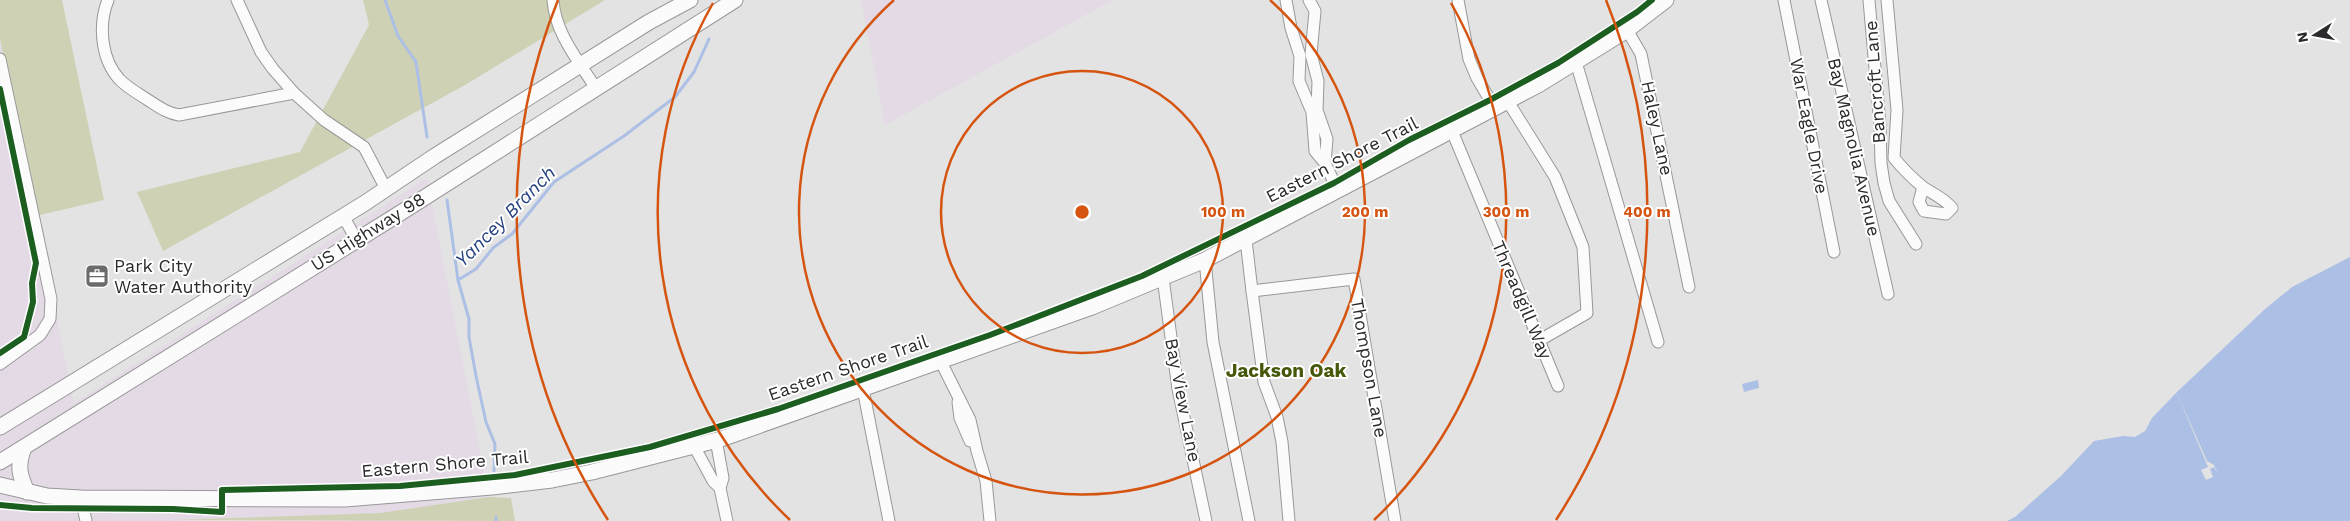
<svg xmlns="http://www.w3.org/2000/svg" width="2350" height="521" font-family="'Work Sans',sans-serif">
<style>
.commercial{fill:#e3dae5}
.green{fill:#cfd1b5}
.water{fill:#acbfe4}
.pier{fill:#e4e3e4}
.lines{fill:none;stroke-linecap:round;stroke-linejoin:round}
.stream{stroke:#acbfe4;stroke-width:3}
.minor-casing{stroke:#999899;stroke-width:13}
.major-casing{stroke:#999899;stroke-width:17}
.minor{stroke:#fbfbfb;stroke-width:11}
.major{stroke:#fbfbfb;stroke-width:15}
.cycleway-casing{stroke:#fff;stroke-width:9}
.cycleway{stroke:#1b5e20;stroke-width:6}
.ring{fill:none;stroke:#d5540f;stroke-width:2.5}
.labels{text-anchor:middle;stroke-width:4;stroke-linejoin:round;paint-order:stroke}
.street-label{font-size:18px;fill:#2c2a2c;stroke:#fff}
.poi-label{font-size:18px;fill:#2c2a2c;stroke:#fff;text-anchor:start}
.water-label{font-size:19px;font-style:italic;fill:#254281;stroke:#fff}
.neighbourhood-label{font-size:19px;font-weight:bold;fill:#45580a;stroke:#fff}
.centre{fill:#d5540f;stroke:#fff;stroke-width:2.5}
.ring-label{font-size:15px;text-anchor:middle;font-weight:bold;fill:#d5540f;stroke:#fff;stroke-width:4;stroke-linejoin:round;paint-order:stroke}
</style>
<rect width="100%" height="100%" fill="#e4e3e4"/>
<!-- commercial -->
<g class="commercial">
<path d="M861 0H1113L885 125Z"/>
<path d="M0 39 74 403 427 178 489 497 380 513 173 521H0Z"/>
</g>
<!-- green -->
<g class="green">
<path d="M0 0H62L104 200 36 216 0 39Z"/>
<path d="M363 0H605L465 85 163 251 137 192 300 152 369 25Z"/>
<path d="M489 497 511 498 515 521 173 520 380 513Z"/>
</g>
<!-- water -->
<g class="water">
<path d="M2350 257V521H2007L2015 517 2061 476 2094 441 2123 436 2135 437 2145 431 2152 418 2178 391 2264 310 2292 287Z"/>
<path d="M1758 380 1759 388 1744 392 1742 384Z"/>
</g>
<!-- pier -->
<path class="pier" d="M2176 391 2207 461 2214 465 2218 474 2214 467 2210 469 2213 477 2206 480 2201 470 2208 467Z"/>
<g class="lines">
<!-- stream -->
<g class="stream">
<path d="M385 0 398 36 416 62 427 137"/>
<path d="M447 200 458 280"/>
<path d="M494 471 495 444 486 422 476 376 469 337V319L458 280 476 269 493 248 512 234 554 182 624 136 675 97 694 72 709 39"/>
<path d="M496 521V517"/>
</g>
<!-- minor casing -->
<g class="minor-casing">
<g id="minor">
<path d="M108 0C98 25 101 60 120 80 128 88 139 94 148 100 159 107 167 113 179 115L294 93 273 69 261 52 237 0"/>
<path d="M553 0C555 33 578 60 595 87"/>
<path d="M1286 0 1291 28 1300 56 1299 81 1312 112 1315 151 1325 163 1337 189"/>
<path d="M1309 0 1315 11 1311 54 1318 81 1317 110 1327 139 1325 163"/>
<path d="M1458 0 1469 59 1477 78 1494 107"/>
<path d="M1784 0 1834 252"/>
<path d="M1821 0 1888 294"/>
<path d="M1869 0 1880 125 1881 163 1884 183 1889 201 1916 244"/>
<path d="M1887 0 1897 110 1894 158C1903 169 1912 178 1923 187 1933 194 1944 198 1952 208L1946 214 1924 211 1919 202 1923 187"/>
<path d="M1627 30 1641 54 1689 287"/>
<path d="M0 59 51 299 50 319 40 335 0 364"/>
<path d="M1576 62 1658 342"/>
<path d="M294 93 324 120 364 147 386 189"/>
<path d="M1507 100 1555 177 1583 247 1587 313 1540 340"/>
<path d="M1452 131 1558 386"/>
<path d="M343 216 356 239"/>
<path d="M1246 240 1252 291 1354 279 1395 521"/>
<path d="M1205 260 1213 342 1249 521"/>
<path d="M1163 278 1178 389 1206 521"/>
<path d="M1252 291 1264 382 1277 417 1282 442 1289 521"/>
<path d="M941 362 970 420 977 451 986 481 990 521"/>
<path d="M863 389 889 521"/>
<path d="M958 402 960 418 970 441"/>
<path d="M716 440 723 478 720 488 727 521"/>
<path d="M694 446 713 481 720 488"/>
<path d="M81 498 86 521"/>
</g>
</g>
<!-- major casing -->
<g class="major-casing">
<g id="major">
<path d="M0 427 365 203 435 156 649 22 690 0"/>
<path d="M23 450C17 467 20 476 27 492"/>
<path d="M0 462 394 217 735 0"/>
<path d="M0 485 47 496 81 498 345 499 492 487 552 480 592 472 721 439 1092 307 1205 260 1538 85 1627 30 1666 0"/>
</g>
</g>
<!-- minor -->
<use href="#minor" class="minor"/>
<!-- major -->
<use href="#major" class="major"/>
<!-- cycleway casing -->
<g class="cycleway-casing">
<g id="cycleway">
<path d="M0 89 36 263 32 283 33 302 24 337 0 353"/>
<path d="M0 505 32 508 173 509 222 512V490L400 486 515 475 650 447 778 409 990 335 1142 276 1334 183 1409 140 1490 100 1558 63 1637 12 1652 0"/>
</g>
</g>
<!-- cycleway -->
<use href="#cycleway" class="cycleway"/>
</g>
<!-- distance rings -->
<g class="ring">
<circle cx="1082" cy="212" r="141"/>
<path d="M1270 0A283 283 0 1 1 894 0"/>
<path d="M790 520A424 424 0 0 1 713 3M1451 3A424 424 0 0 1 1374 520"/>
<path d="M608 520A565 565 0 0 1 558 0M1606 0A565 565 0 0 1 1556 520"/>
</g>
<!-- icons -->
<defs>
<g id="office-square" transform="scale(1.25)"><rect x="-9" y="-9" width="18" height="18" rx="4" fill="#6c6b6c" stroke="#fff"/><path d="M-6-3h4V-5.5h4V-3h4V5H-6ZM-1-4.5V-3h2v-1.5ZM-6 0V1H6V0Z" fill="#fff"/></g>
</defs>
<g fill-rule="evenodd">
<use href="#office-square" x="97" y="276"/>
</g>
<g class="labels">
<!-- street labels -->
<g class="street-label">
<text transform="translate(1875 82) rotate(-94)" y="6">Bancroft Lane</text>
<text transform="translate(1809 126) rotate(79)" y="6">War Eagle Drive</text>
<text transform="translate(1657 128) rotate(78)" y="6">Haley Lane</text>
<text transform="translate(1854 147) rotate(77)" y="6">Bay Magnolia Avenue</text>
<text transform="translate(1342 160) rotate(-27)" y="6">Eastern Shore Trail</text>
<text transform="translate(368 232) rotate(-32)" y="6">US Highway 98</text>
<text transform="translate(1522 300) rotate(67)" y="6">Threadgill Way</text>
<text transform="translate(848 368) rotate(-19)" y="6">Eastern Shore Trail</text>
<text transform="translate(1369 368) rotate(80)" y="6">Thompson Lane</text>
<text transform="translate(1183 400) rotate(79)" y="6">Bay View Lane</text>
<text transform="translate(445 464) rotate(-5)" y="6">Eastern Shore Trail</text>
</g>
<!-- poi labels -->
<g class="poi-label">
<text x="114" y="272">Park City<tspan x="114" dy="21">Water Authority</tspan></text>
</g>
<!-- water labels -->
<g class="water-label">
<text transform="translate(505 216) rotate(-45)" y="7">Yancey Branch</text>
</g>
<!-- neighbourhood labels -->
<g class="neighbourhood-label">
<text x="1286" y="377">Jackson Oak</text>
</g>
</g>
<circle cx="1082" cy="212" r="8" class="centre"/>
<g class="ring-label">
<text x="1223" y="217">100 m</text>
<text x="1365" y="217">200 m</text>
<text x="1506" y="217">300 m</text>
<text x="1647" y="217">400 m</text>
</g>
<!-- north arrow -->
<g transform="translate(2315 35) rotate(259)" stroke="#ffffff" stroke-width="4" paint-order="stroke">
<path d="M0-4L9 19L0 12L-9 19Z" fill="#2c2a2c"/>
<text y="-8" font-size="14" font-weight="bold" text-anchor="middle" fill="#2c2a2c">N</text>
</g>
</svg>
